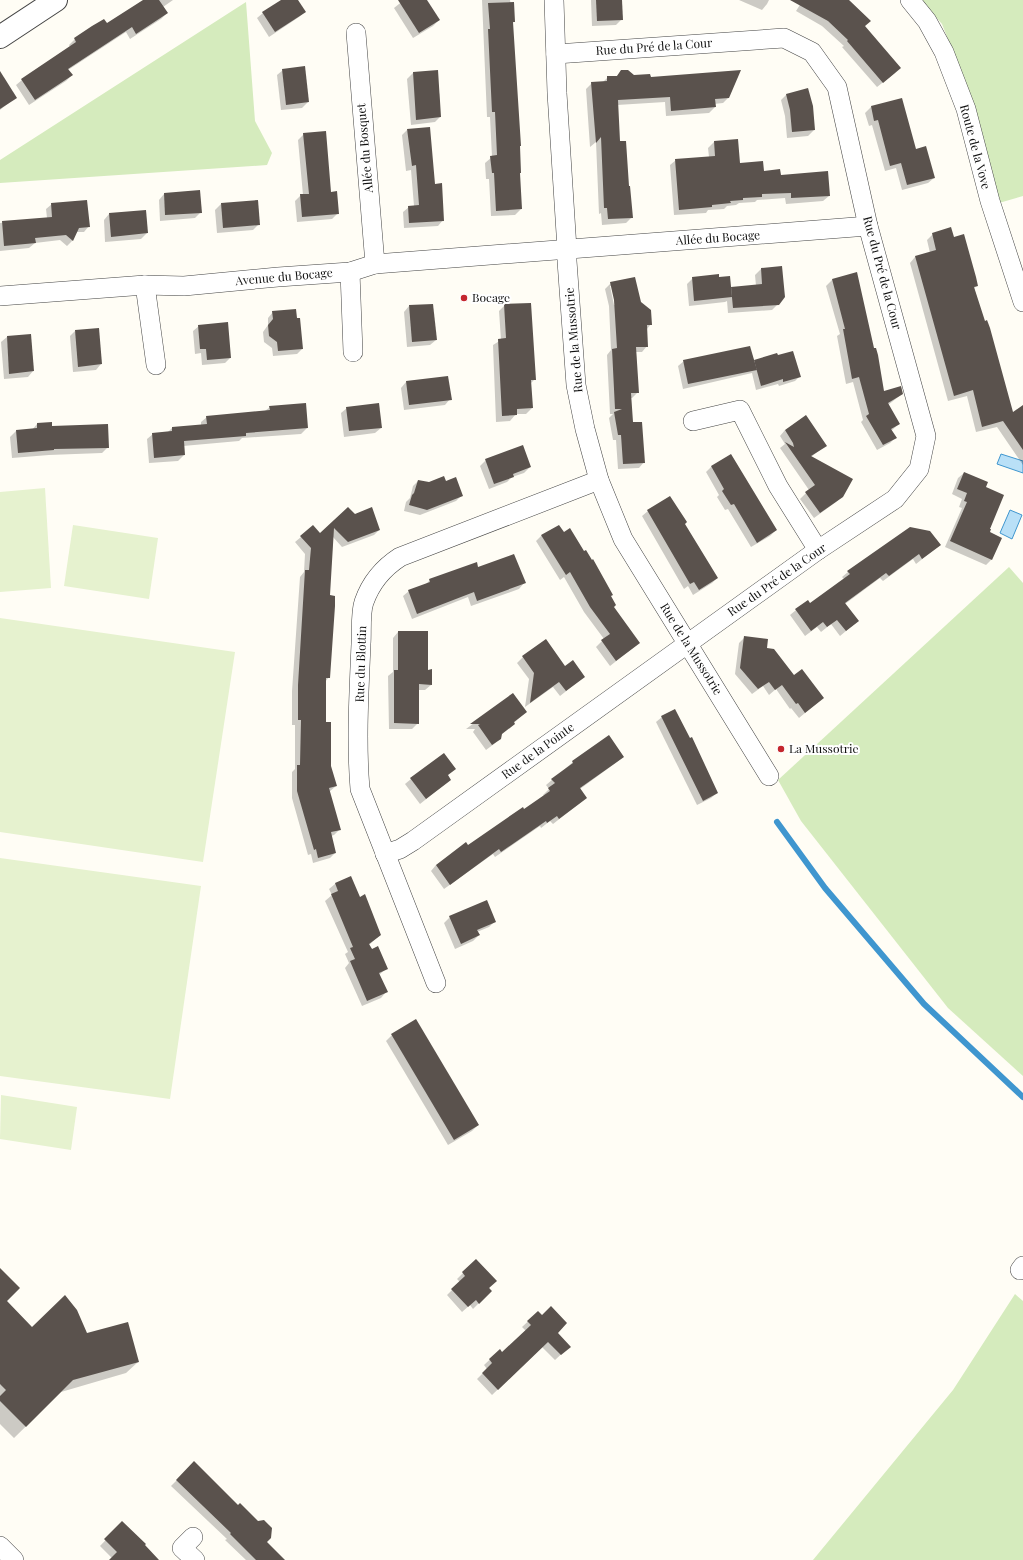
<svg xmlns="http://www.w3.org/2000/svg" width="1023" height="1560" font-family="'Playfair Display',serif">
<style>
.green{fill:#d5ebbd}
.pitch{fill:#e6f2cf}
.water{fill:#b9e0f7;stroke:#3f96cf}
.shadow{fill:#0003;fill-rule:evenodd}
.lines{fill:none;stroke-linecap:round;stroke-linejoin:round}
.stream{stroke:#3f96cf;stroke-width:6}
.building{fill:#5a524d}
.minor-casing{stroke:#444;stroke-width:20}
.tertiary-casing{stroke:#444;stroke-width:24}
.minor{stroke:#fff;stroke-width:19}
.tertiary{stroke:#fff;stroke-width:22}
.poi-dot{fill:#c4262e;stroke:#fff;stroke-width:1.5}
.labels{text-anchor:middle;stroke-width:4;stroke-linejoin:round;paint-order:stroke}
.street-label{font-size:12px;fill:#111;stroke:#fff}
.poi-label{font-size:12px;fill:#111;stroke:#fff;text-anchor:start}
</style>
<rect width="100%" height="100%" fill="#fffdf5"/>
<!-- green -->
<g class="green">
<path d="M921 0H1023V196L999 203 967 87 942 24Z"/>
<path d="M246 2 255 121 272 153 267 165 0 183V160Z"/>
<path d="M1009 567 1023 583V1076L948 1008 801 821 778 780Z"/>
<path d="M1015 1294 1023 1301V1560H813L953 1390Z"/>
</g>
<!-- pitch -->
<g class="pitch">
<path d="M45 488 51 588 0 592V492Z"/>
<path d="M73 525 158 538 149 599 64 586Z"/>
<path d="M0 618 235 652 203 862 0 832Z"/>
<path d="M0 858 201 886 170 1099 0 1076Z"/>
<path d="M1 1095 77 1107 71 1150 0 1139Z"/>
</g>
<!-- water -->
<g class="water">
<path d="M1001 454 1023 461V473L997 464Z"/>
<path d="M1010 510 1022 515 1012 539 1000 533Z"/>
</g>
<!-- shadow -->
<g class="shadow">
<path d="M145 0H173L163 7 167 13 161 19 130 39 126 32 68 70 72 75 66 81 29 105 16 85 22 80 70 47 69 45 75 39 92 27 107 25Z"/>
<path d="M282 0H297L305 12 299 17 269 37 257 18 263 13Z"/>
<path d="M404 0H426L439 20 433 26 413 38 394 8Z"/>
<path d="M482 0H510L514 22 512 23 520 145 519 147 520 173 519 174 521 209 515 215 491 216 489 179H486L485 163 492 157 490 117H487Z"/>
<path d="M591 0H621L622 19 616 25 592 26Z"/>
<path d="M739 0H769L767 4 762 10Z"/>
<path d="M803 0H839L864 26 895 73 877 87 842 47 844 46 822 26 796 11Z"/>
<path d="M283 70 308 102 302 108 281 110 277 75Z"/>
<path d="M621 71 634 76 650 78 728 98 723 103 714 104 715 107 709 113 666 116 665 102 617 105 619 142 632 217 626 223 602 225 601 213 599 214 596 142 590 147 586 89 592 83 603 82 608 77H616Z"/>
<path d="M437 72 440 117 435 122 411 125 407 79 413 73Z"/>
<path d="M0 80 16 97 0 110Z"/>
<path d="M787 94 812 106 814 130 808 136 787 138 785 116 781 100Z"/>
<path d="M901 99 915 150 934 178 928 183 902 190 896 168 885 171 872 125 869 126 865 113 871 107Z"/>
<path d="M407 130 434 185 443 220 438 226 404 228 403 212 409 207 414 206 411 170 406 171 402 135Z"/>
<path d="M304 134 330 193 338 213 332 219 297 222 295 201 301 195H303L298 140Z"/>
<path d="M737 141 739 164 780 176 829 196 823 201 786 204 785 198 757 200 755 202 739 203 736 205 727 206 724 209 708 210 706 213 674 215 670 165 676 160 709 157 708 148 714 142Z"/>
<path d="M164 194 201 212 195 218 160 221 159 200Z"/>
<path d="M257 201 259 224 253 230 217 233 215 210 221 204Z"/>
<path d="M52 204 89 226 84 232H76L72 241 67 246 60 240 35 243 29 248 0 251V223L47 218 46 209Z"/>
<path d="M109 214 147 233 141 239 105 242 104 220Z"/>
<path d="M933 234 953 238 977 286 974 288 1012 414 1023 407V465L997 427 976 432 967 396 948 401 910 263 915 257 930 253 927 240Z"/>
<path d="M781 267 778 304 772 310 728 313 727 301 725 302 689 306 687 284 693 278H718L730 289 756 286 755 275 761 269Z"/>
<path d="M856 273 883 392 902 394 888 405 899 424 891 431 895 438 890 443 877 450 861 422 863 420 853 382 846 384 837 336 840 334 826 286 832 280Z"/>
<path d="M611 283 640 302 651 324 647 329V346L642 352H636L638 392 632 398H630L632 423 644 462 639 468 618 469 616 440H613L609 418 613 414H610L607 355 611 350 609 306 605 289ZM610 286H612L616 305H614Z"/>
<path d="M505 305 535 379 530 384 532 408 526 414H516L510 421 496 422 493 345 501 340 499 311Z"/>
<path d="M409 306 436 340 430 345 407 347 404 312Z"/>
<path d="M273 312 302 349 297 354 273 356 272 348 264 342 263 332 268 325V318Z"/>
<path d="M199 326 230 358 225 363 202 365 201 353 195 354 193 331Z"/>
<path d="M75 331 101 364 96 370 73 372 70 336Z"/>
<path d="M30 335 33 371 28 377 4 379 1 342 7 337Z"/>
<path d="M684 361 754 362 800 376 795 381 779 386 778 384 756 390 752 373 683 389 678 366Z"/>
<path d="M406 382 450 399 445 405 404 410 401 388Z"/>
<path d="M270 407 307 428 301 434 242 438 239 441 183 446 184 455 178 461 149 463 147 439 153 434 168 432 172 428 201 426V422L207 417 265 411Z"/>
<path d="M347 408 381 428 375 433 344 437 341 413Z"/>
<path d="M37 424 51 427 108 447 102 453 49 455 12 458 10 437 16 431 32 430Z"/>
<path d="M785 430 825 446 811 457 842 496 836 502 814 518 800 499 809 490 780 448 785 444 780 436Z"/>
<path d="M731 455 776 530 770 536 751 547 728 509 725 510 717 497 719 495 706 472 711 467Z"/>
<path d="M486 460 530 467 524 473 512 477 507 482 489 489 480 466Z"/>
<path d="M964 473 984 488 991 560 986 565 945 547 962 508 959 507 962 499 952 494 958 478Z"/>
<path d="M418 481 429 483 445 482 462 495 456 501 420 515 404 511 406 502 410 498 413 486Z"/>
<path d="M648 511 684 524 717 578 712 583 693 595 688 586 684 589 642 516Z"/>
<path d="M354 515 379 530 374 535 342 547 333 537 329 596V677L325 682V723L330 767 336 786 329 792 339 830 334 835 331 836 335 853 330 858 313 863 311 854 308 855 292 798V772L295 769V725H292V691L300 577 304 572 305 554 295 542 301 537 320 535Z"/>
<path d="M559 526 563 534 591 561 610 596 613 607 639 643 610 666 596 647 604 639 584 612 564 577 560 580 536 541 541 536Z"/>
<path d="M940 545 916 564 913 559 883 581 880 578 845 604 858 621 840 636 831 624 821 632 817 627 805 636 790 615 807 601 810 604 844 579 842 577 848 572Z"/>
<path d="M478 568 524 583 519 589 471 606 468 597 412 619 403 596 409 591 426 584 430 580Z"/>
<path d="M398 632 427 671 431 685 425 690H418V723L412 729H389L388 676 393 672V638Z"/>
<path d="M745 637 766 649 794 677 823 698 799 718 791 708 790 709 776 689 769 695 763 686 752 694 735 674 739 643Z"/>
<path d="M523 657 565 667 584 677 560 696 553 687 525 707 529 679 517 663Z"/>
<path d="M513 694 526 712 500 735V738L494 744 486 750 473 732 475 729H466Z"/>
<path d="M662 717 717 793 711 798 697 805 656 722Z"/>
<path d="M623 757 617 762 580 789 586 798 580 803 553 824 550 821 541 828 540 826 495 857 493 854 444 889 431 871 436 865 524 811 544 796 543 795 549 789 546 785 573 762Z"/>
<path d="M447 776 450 780 420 804 405 784 411 779Z"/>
<path d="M350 877 359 898 380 935 369 945 387 968 379 975 386 992 381 998 362 1006 345 968 349 963 345 954 348 952 325 901 332 895 329 889 335 884Z"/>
<path d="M450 917 495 921 489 927 477 932 479 935 473 941 455 949 444 923Z"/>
<path d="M392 1035 478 1125 472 1131 448 1145 386 1041Z"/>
<path d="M476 1260 491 1291 473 1309 470 1305 462 1312 447 1295 460 1282 457 1279Z"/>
<path d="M0 1269 6 1301 32 1328 138 1362 126 1373 61 1392 14 1438 0 1424Z"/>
<path d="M538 1312 569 1347 555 1360 542 1347 492 1395 477 1379 487 1369 484 1365 500 1350 502 1353 526 1331 522 1327Z"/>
<path d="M194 1463 266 1542 284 1560H246L225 1540 227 1539 171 1486Z"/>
<path d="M122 1523 153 1560H111L112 1558 100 1546Z"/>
</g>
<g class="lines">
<!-- stream -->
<path class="stream" d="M777 822 825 888 924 1004 1023 1097"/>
</g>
<!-- building -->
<g class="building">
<path d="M143 0H159L168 13 136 34 132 27 68 69 73 75 35 100 21 79 76 42 74 38 92 26 104 19 107 23Z"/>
<path d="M281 0H298L306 12 275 32 262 12Z"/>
<path d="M398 0H427L440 20 419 33Z"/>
<path d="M596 0H622L623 20 597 21Z"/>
<path d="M790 0H849L871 21 865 26 901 68 883 83 847 41 848 40 828 21Z"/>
<path d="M514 2 515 22H513L521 146H520L521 173H520L522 209 496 211 494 173H492L490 156 497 155 495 112H492L488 29H490L488 3Z"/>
<path d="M305 66 309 102 286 105 282 69Z"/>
<path d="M438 70 441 117 416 120 413 72Z"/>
<path d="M621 70H628L634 75 650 74 651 77 741 70 729 98 715 99 716 107 671 111 670 97 618 100 620 141H626L629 186H630L633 218 608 219 607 208H604L601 137 596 143 591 82 607 81V76H617Z"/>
<path d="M0 71 17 98 0 109Z"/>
<path d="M808 88 813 106 815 130 792 132 790 110 786 94Z"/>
<path d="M902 98 916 149 926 146 935 178 907 185 901 163 890 166 878 120 874 121 871 106Z"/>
<path d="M430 127 435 184 442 183 444 221 409 223 408 206 419 205 416 165 412 166 407 129Z"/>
<path d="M326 131 331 192 337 191 339 214 302 217 300 194H309L303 133Z"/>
<path d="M738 139 740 163 763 161 764 171 780 169 781 175 828 171 830 196 791 198V193L762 194V197L743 198V200L730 201 731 203 712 205V207L679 210 675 159 715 156 714 141Z"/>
<path d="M200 190 202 213 165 215 164 193Z"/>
<path d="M87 200 90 227 79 228 73 241 66 235 35 238 36 243 4 246 2 221 52 217 51 203Z"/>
<path d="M258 200 260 225 223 228 221 203Z"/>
<path d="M146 210 148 233 111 237 109 213Z"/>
<path d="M951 227 954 237 964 234 976 277 978 286 974 287 985 321 987 320 990 328 1013 412 1023 405V450L1003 421 982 427 973 390 954 396 915 256 936 250 932 233Z"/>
<path d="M782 266 785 297 779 305 733 308 731 287 762 284 761 268Z"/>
<path d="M857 272 874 348H876L878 355 884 391 901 386 903 394 888 403 900 424 891 429 897 438 883 445 866 416 869 414 859 377 852 379 843 329H845L832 279Z"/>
<path d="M719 274V277L730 276 732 297 694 301 692 277Z"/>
<path d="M635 277 641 302 651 310 652 325H647L648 347H636L639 393H631L633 422H642L645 463 623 464 621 435H618L614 412 622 409H615L612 349 617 348 614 300 610 282Z"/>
<path d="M531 303 536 380H531L533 408 517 409V415L502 416 498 339 506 338 504 304Z"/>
<path d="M433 304 437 340 412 342 409 305Z"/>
<path d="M296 309 297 318H300L303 349 278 351 277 342 269 336 268 325 273 319 272 311Z"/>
<path d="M228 322 231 358 207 360 206 349H200L198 325Z"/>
<path d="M99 328 102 364 78 367 75 330Z"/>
<path d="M31 334 34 371 9 374 7 336Z"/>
<path d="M750 346 757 370 688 384 683 360Z"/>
<path d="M793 351 801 377 783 382V379L761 386 754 360 777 353 778 355Z"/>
<path d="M448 376 452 400 409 405 406 381Z"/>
<path d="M306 403 308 428 246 433V436L184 441 185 455 154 458 152 433 172 431V427L207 424 206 416 270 410 269 406Z"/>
<path d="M379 403 382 428 349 431 346 407Z"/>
<path d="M806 415 827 446 811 456 853 479 843 497 820 513 805 492 815 485 785 442 794 447 793 443 785 430Z"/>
<path d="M52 422V426L108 424 109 448 54 449V450L18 453 16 430 37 428V423Z"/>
<path d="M523 445 531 467 513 474 514 477 494 484 485 459Z"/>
<path d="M731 454 777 530 757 543 734 504 731 505 722 491 724 489 711 466Z"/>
<path d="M964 472 988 482 986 487 1004 495 990 529H991L990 532 1002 538 992 560 950 541 967 502 964 501 967 493 957 489Z"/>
<path d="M444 476 446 481 456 477 463 496 427 510 409 505 412 495 414 493 418 480 429 482Z"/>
<path d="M670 496 687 522 685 524 718 578 699 590 694 582 690 584 647 510Z"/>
<path d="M348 507 355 514 372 507 380 530 348 542 334 528 330 595 335 596V606L330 678H326V722H331V766L337 786 329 788 341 830 331 832 336 853 318 858 316 849 314 850 297 791V765H300L301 720H298V685L305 570H309L311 548 300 536 313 525 320 533Z"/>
<path d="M559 525 564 532 570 528 584 551 586 550 592 560 593 559 613 595 611 596 616 605 614 607 640 643 616 661 601 640 610 634 590 607 570 572 566 575 541 535Z"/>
<path d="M910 527 930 531 941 545 922 559 919 554 889 576 886 573 845 603 859 621 846 631 837 620 827 627 823 622 811 631 795 609 808 600 810 603 850 574 847 571Z"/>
<path d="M514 554 526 583 477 601 474 592 417 614 408 590 430 582 429 579 477 562 478 567Z"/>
<path d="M398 631H428V670L432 669V685L419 684V724L394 723V670H398Z"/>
<path d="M744 636 768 639 767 648 774 649 794 675 802 669 824 698 805 713 798 703 796 704 782 685 775 690 769 682 758 689 740 668Z"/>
<path d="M546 639 565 666 573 660 585 677 566 691 559 682 530 703 534 673 522 656Z"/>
<path d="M513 693 527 712 514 722 515 724 502 734 501 739 492 745 478 725 480 724H470Z"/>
<path d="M675 709 690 738 692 737 718 793 703 801 661 716Z"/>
<path d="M609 735 624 757 580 788 587 798 559 819 557 816 547 823 546 821 501 852 499 849 450 885 436 865 466 842 468 845 523 807 524 809 550 791 548 788 555 783 551 779 573 763 572 761Z"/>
<path d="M444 753 456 769 448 775 451 780 426 799 410 778Z"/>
<path d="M351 876 360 897 365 894 381 935 369 944 372 949 378 946 388 969 379 973 388 992 367 1001 350 961 355 959 350 948 353 947 331 894 338 891 335 883Z"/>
<path d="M487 900 496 922 477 930 480 935 461 944 449 916Z"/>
<path d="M416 1019 479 1125 454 1140 391 1034Z"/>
<path d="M476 1259 497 1281 489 1288 492 1291 479 1304 476 1300 468 1307 451 1289 465 1276 462 1272Z"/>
<path d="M0 1268 20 1288 7 1301 32 1327 65 1295 77 1310 87 1333 128 1322 139 1362 73 1380 26 1427 0 1401V1396L6 1390 0 1384Z"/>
<path d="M551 1306 567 1323 558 1333 571 1347 561 1355 548 1342 498 1390 482 1373 492 1363 489 1359 500 1349 502 1352 531 1325 527 1321 538 1311 542 1315Z"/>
<path d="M194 1461 238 1505 240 1503 258 1521 264 1520 272 1528 271 1538 267 1542 285 1560H256L230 1534 231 1533 176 1480Z"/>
<path d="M122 1521 146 1544 145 1545 159 1560H109L117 1552 104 1539Z"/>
</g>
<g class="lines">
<!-- minor casing -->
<g class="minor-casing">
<g id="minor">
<path d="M554 0 557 93 567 249V261L576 385 585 429 599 480 623 539 769 776"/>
<path d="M910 0 927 21 944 52 966 109 990 201 1023 302"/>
<path d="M356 33 375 264"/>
<path d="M350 272 353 352"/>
<path d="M145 285 156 365"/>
<path d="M0 296 145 285 184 286 278 277 350 272 375 264 868 226"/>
<path d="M693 421 740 410 778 486 818 550"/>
<path d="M385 854 400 849 413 841 818 550 895 499 919 469 926 436 868 226 837 87 812 52 784 38 556 54"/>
<path d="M436 983 360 789C356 741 359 692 361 644 362 632 360 613 364 602 371 582 383 568 400 557L599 480"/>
<path d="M1020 1270 1023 1266"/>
<path d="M193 1537 182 1548 195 1560"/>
<path d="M0 1546 14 1560"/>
</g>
</g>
<!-- tertiary casing -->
<g class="tertiary-casing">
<path id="tertiary" d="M0 37 56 0"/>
</g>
<!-- minor -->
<use href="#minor" class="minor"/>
<!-- tertiary -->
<use href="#tertiary" class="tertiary"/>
</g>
<!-- markers -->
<g class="poi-dot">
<circle cx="464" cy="298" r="4"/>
<circle cx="781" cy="749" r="4"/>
</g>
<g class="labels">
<!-- street labels -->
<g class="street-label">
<text transform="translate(654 47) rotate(-4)" y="4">Rue du Pré de la Cour</text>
<text transform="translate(975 147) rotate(75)" y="4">Route de la Vove</text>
<text transform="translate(365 148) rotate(-95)" y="4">Allée du Bosquet</text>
<text transform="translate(718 238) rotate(-4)" y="4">Allée du Bocage</text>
<text transform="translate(882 273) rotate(75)" y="4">Rue du Pré de la Cour</text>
<text transform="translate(284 277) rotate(-5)" y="4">Avenue du Bocage</text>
<text transform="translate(574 340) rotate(-95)" y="4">Rue de la Mussotrie</text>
<text transform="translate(777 580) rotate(-35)" y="4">Rue du Pré de la Cour</text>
<text transform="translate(691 649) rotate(58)" y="4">Rue de la Mussotrie</text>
<text transform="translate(361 664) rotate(-88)" y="4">Rue du Blottin</text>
<text transform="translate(538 751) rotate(-36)" y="4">Rue de la Pointe</text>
</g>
<!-- poi labels -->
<g class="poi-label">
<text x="472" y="302">Bocage</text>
<text x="789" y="753">La Mussotrie</text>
</g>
</g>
</svg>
